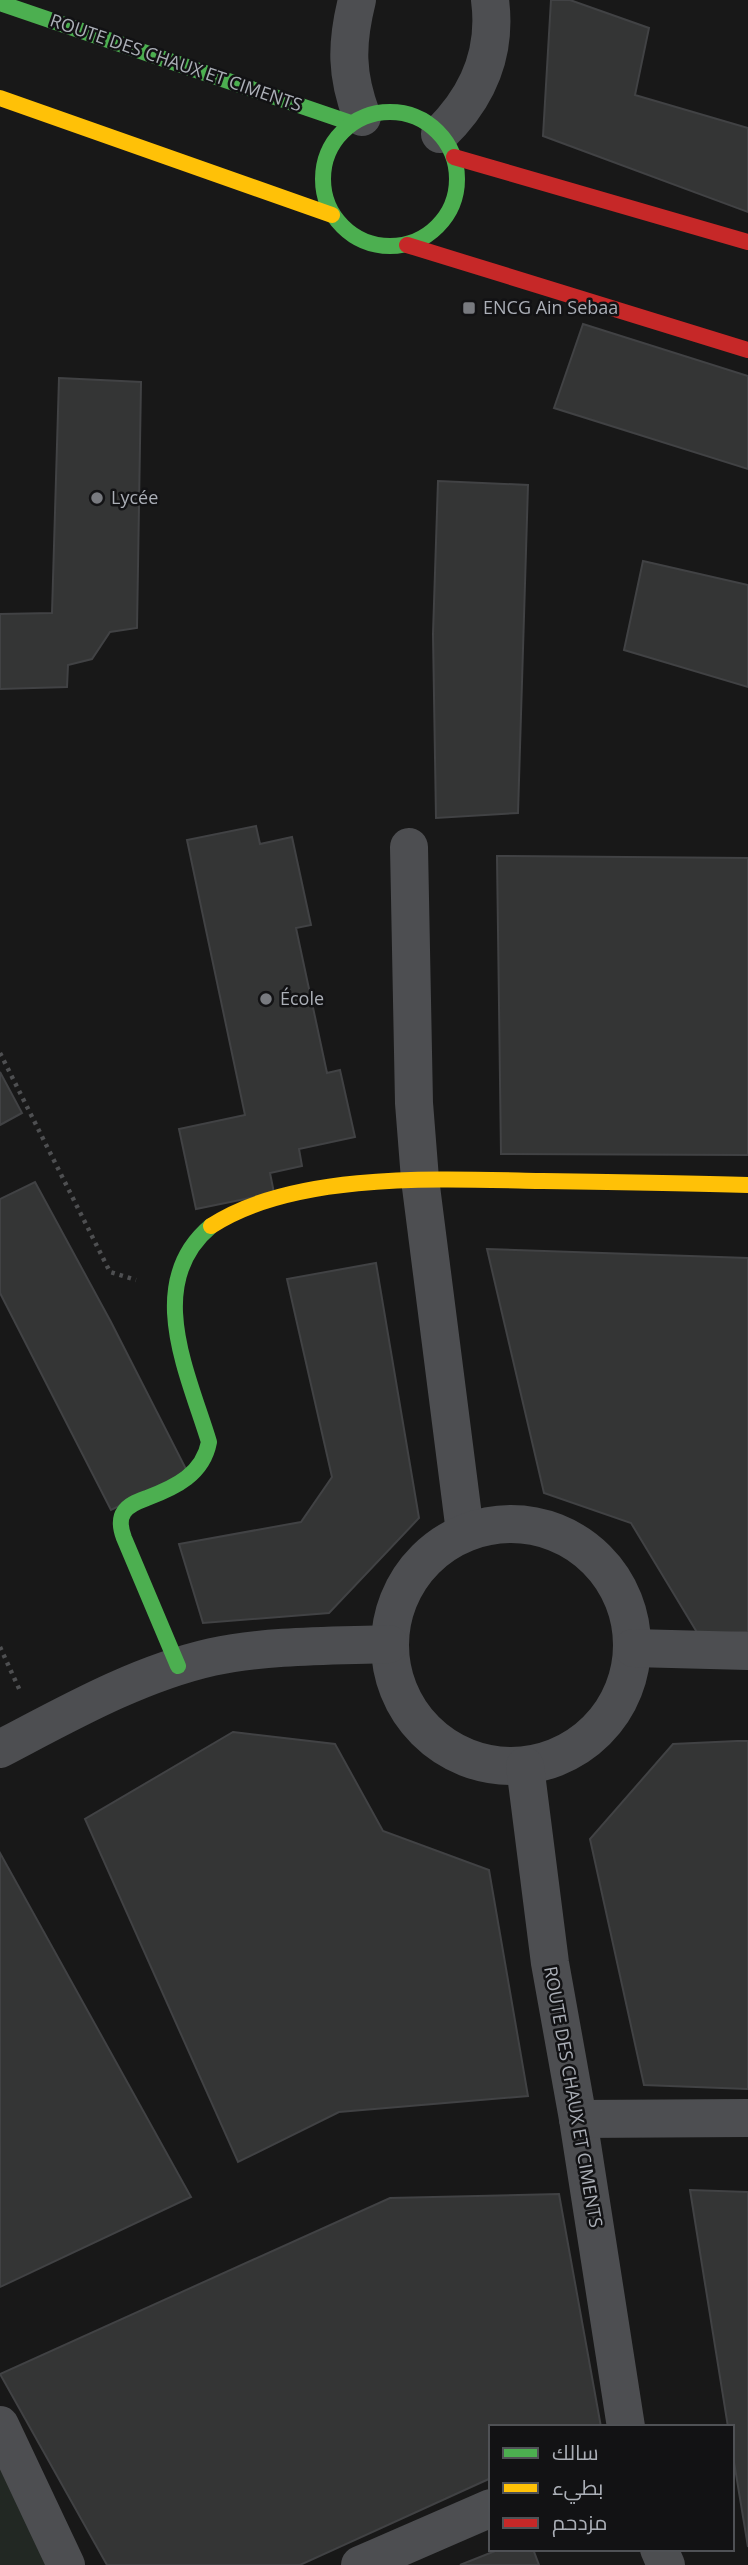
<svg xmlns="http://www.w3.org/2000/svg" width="748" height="2565" font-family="'Open Sans',Cairo,sans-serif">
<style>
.green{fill:#222823}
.building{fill:#343535;stroke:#414244;stroke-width:2}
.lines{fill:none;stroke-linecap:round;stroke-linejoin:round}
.path{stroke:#4e4f51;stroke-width:4.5;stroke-dasharray:3.5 5;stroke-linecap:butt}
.street{stroke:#4d4e51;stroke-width:38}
.fast{stroke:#4caf50;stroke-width:16}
.slow{stroke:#ffc107;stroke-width:16}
.jam{stroke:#c62828;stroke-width:16}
.poi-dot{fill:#787a7f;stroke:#121214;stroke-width:2.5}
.labels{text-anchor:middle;stroke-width:5;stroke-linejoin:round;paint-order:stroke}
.street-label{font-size:18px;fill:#abafb7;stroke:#121214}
.poi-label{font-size:18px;fill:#abafb7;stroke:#121214;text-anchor:start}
</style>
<rect width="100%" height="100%" fill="#181818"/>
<!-- green -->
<path class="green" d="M0 2406 82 2565H0Z"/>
<!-- building -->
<g class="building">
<path d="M551 0H570L649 28 635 95 748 128V212L543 136Z"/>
<path d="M583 324 748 376V469L554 408Z"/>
<path d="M59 378 141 382 137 628 110 632 92 659 68 665 67 687 0 689V614L52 613Z"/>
<path d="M438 481 528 485 518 813 436 818 433 634Z"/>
<path d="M643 561 748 585V687L624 650Z"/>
<path d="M256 826 260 844 292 837 311 925 296 928 327 1073 340 1070 355 1137 299 1149 302 1166 270 1173 274 1193 196 1209 179 1129 245 1115 187 840Z"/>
<path d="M497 856 748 858V1155L501 1154Z"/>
<path d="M0 1072 22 1113 0 1125Z"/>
<path d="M35 1182 111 1322 188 1473 111 1510 0 1293V1199Z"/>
<path d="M487 1249 748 1258V1632L698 1634 631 1523 544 1493Z"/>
<path d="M376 1263 419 1518 329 1613 203 1623 179 1544 301 1522 332 1477 287 1279Z"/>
<path d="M233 1732 335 1744 383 1831 489 1870 528 2096 339 2112 238 2162 85 1819Z"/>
<path d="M737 1741H748V2089L644 2085 590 1839 673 1744Z"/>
<path d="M0 1853 191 2197 0 2287Z"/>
<path d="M690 2190 748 2192V2547L732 2450V2427H728Z"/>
<path d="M559 2194 601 2427H491V2478L300 2565H107L0 2374 390 2198Z"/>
<path d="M500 2549H533L539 2565H460Z"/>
</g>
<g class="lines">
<!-- path -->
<g class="path">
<path d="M0 1053 110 1272 136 1280"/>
<path d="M0 1647 21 1693"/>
</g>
<!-- street -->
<g class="street">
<path d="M357 0C346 44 346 75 362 117"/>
<path d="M440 134C478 97 497 53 490 0"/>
<path d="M409 847 414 1103 420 1179 465 1532"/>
<circle cx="511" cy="1645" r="121"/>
<path d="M633 1648 748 1651"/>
<path d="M0 1749C67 1714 137 1674 212 1657 269 1645 330 1646 389 1644"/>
<path d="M525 1766 550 1963 578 2119 626 2427"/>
<path d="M578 2119 748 2118"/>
<path d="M0 2425 66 2565"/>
<path d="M659 2549 666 2565"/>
<path d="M360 2565 491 2508"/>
</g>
<!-- fast -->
<g class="fast">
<path d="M0 3 351 123"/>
<circle cx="390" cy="179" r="67"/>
<path d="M178 1666 124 1538C121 1530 119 1519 124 1512 129 1504 139 1501 147 1498 176 1487 203 1474 209 1442 188 1373 143 1283 211 1226"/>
</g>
<!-- slow -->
<g class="slow">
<path d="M0 98 332 215"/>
<path d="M211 1226C295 1171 443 1179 540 1181 609 1182 679 1183 748 1185"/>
</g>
<!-- jam -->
<g class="jam">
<path d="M454 157 748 242"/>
<path d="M407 245 748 350"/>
</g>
</g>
<!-- markers -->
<g class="poi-dot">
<rect x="462" y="301" width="14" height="14" rx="3.5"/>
<circle cx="97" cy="498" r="7"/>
<circle cx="266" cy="999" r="7"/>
</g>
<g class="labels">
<!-- street labels -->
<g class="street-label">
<text transform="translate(176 63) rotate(19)" y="6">ROUTE DES CHAUX ET CIMENTS</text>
<text transform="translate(573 2097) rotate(80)" y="6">ROUTE DES CHAUX ET CIMENTS</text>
</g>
<!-- poi labels -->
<g class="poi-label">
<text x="483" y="314">ENCG Ain Sebaa</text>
<text x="111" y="504">Lycée</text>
<text x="280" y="1005">École</text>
</g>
</g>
<!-- legend -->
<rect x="489" y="2425" width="245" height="126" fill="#121214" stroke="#4f5155" stroke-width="2"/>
<rect x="503" y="2448" width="35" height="10" fill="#4caf50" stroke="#4f5155" stroke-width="2"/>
<text x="552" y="2460" font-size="21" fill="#abafb7">سالك</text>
<rect x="503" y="2483" width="35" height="10" fill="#ffc107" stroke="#4f5155" stroke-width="2"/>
<text x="552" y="2495" font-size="21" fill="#abafb7">بطيء</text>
<rect x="503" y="2518" width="35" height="10" fill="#c62828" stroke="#4f5155" stroke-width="2"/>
<text x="552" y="2530" font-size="21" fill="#abafb7">مزدحم</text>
</svg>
